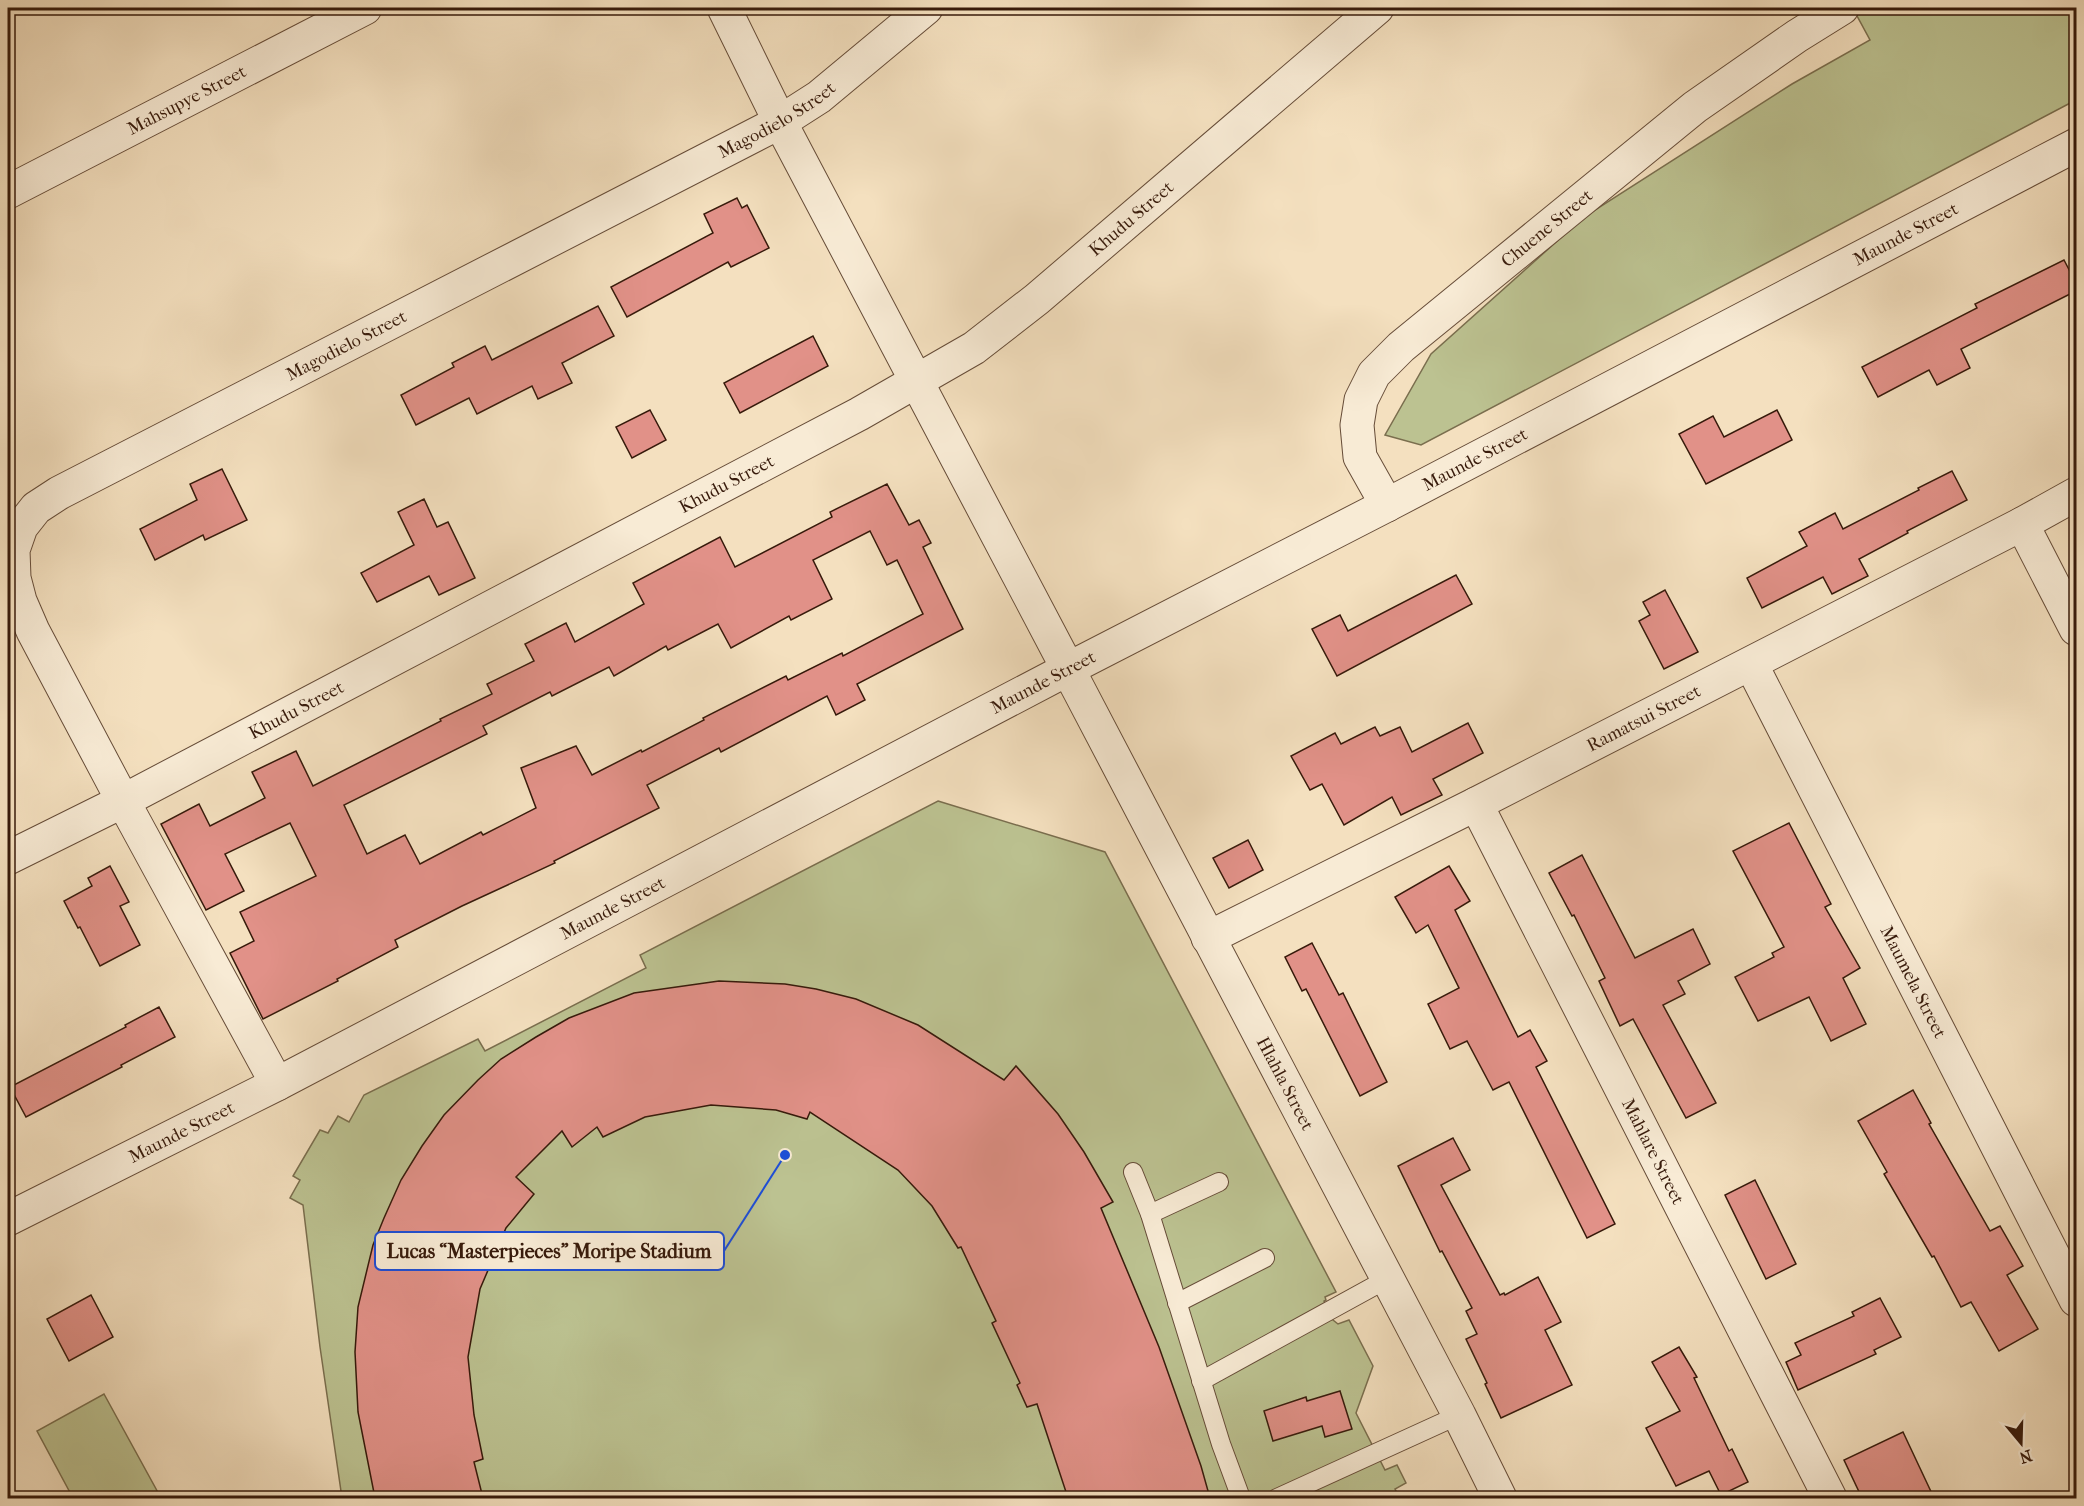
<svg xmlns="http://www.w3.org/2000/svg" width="2084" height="1506" font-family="'IM FELL French Canon',serif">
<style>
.green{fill:#bcc291;stroke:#7a6e4e;stroke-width:1.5}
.building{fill:#e19188;stroke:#371a0b;stroke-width:1.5;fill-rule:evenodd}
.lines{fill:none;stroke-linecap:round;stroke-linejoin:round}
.service-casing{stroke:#664c38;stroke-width:20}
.minor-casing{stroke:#664c38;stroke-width:35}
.tertiary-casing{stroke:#664c38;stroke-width:35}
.service{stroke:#f8ebd5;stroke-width:18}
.minor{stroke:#f8ebd5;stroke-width:33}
.tertiary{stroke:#f8ebd5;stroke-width:33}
.labels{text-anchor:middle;stroke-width:5;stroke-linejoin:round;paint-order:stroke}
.street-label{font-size:18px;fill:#371a0b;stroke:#f8ebd5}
.leader{fill:none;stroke:#1d4ed8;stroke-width:2}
.callout-dot{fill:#1d4ed8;stroke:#f8ebd5;stroke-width:2}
.callout{fill:#f8ebd5;stroke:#1d4ed8;stroke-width:2}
.callout-label{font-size:20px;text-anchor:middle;font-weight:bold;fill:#371a0b}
</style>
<rect width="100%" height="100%" fill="#f4e0bf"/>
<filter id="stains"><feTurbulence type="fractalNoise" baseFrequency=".00333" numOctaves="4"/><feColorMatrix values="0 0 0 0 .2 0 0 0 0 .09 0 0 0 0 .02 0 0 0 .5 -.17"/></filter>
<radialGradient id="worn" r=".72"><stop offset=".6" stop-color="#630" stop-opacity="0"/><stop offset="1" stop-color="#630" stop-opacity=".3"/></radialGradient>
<!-- green -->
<g class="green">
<path d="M1870 8H2076V100L1421 445 1385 435 1431 354 1584 217 1792 84 1870 40 1856 14Z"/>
<path d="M938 801 1105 852 1336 1292 1325 1297 1326 1300 1324 1301 1333 1320 1338 1324 1349 1320 1373 1366 1356 1413 1385 1470 1397 1465 1406 1483 1395 1489 1400 1498H342L320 1347 303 1205 290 1198 300 1180 293 1176 320 1130 328 1133 338 1116 349 1122 364 1095 478 1039 485 1051 646 968 640 955Z"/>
<path d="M104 1394 161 1498H73L37 1431Z"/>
</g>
<!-- building -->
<g class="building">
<path d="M737 198 742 208 747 205 769 248 731 267 728 262 627 317 611 287 713 233 704 214Z"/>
<path d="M2064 260 2076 283V291L1961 349 1970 368 1937 385 1929 370 1878 397 1862 367 1977 308 1975 304Z"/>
<path d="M598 306 614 336 562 363 572 383 538 399 532 386 477 414 469 398 416 425 401 395 454 367 452 363 485 346 492 360Z"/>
<path d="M813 336 828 366 740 413 724 383Z"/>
<path d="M650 410 666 440 632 458 616 427Z"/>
<path d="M1777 410 1792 440 1706 484 1679 434 1713 416 1724 437Z"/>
<path d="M222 469 247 520 205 540 203 535 155 560 140 529 197 500 190 484Z"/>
<path d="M1952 471 1967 500 1907 531 1908 533 1859 559 1868 576 1832 594 1823 577 1762 608 1747 578 1807 546 1799 532 1835 513 1843 529 1919 490 1918 488Z"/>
<path d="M887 484 909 525 919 520 931 543 923 547 963 629 857 684 865 700 836 715 827 696 721 752 719 748 647 785 659 808 554 861 555 863 462 906 395 940 398 947 337 979 338 981 263 1019 230 953 254 941 240 912 316 876 290 823 225 854 244 891 206 910 161 824 199 804 210 826 265 798 252 772 296 751 313 786 441 721 440 719 492 694 487 684 534 661 525 644 566 623 575 642 644 604 633 583 720 537 735 567 832 517 830 512ZM870 531 887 565 897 560 923 614 843 656 842 653 788 680 786 676 703 718 704 720 642 752 641 750 592 775 576 746 521 768 536 808 483 835 481 832 420 864 405 835 367 854 344 805 487 734 483 726 550 692 552 696 609 667 614 676 666 646 668 650 718 624 731 648 789 616 791 620 832 599 813 560Z"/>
<path d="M424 499 437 527 448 522 475 578 439 595 429 576 377 602 361 573 414 545 398 512Z"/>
<path d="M1456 575 1472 604 1337 676 1312 629 1340 615 1348 631Z"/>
<path d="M1665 590 1698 652 1664 669 1639 621 1650 615 1643 602Z"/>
<path d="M1468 723 1483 753 1433 779 1442 795 1401 815 1392 797 1344 825 1322 784 1310 790 1291 756 1335 733 1341 744 1375 727 1380 736 1400 727 1412 752Z"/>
<path d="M1789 823 1831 904 1825 907 1860 968 1843 978 1866 1024 1831 1041 1809 997 1758 1021 1735 977 1774 957 1772 953 1784 947 1733 851Z"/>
<path d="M1248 840 1263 870 1229 888 1213 858Z"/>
<path d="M1582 855 1635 958 1693 929 1710 964 1678 981 1685 994 1663 1005 1716 1103 1686 1118 1633 1019 1620 1026 1599 981 1605 978 1574 915 1572 916 1549 873Z"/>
<path d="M110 866 129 902 120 906 140 945 100 966 80 927 78 928 64 901 92 886 88 878Z"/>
<path d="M1449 866 1470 901 1455 910 1518 1037 1530 1030 1547 1061 1536 1067 1615 1224 1587 1238 1509 1082 1493 1090 1467 1041 1450 1049 1428 1004 1459 988 1428 925 1416 933 1395 897Z"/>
<path d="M1312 943 1339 995 1343 993 1387 1082 1360 1096 1306 989 1302 991 1285 957Z"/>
<path d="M719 981 785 984 816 989 856 999 918 1025 1004 1080 1016 1066 1058 1114 1084 1152 1113 1202 1101 1208 1159 1347 1201 1466 1210 1498H1068L1037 1404 1027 1407 1017 1385 1020 1383 992 1323 996 1321 961 1247 958 1248 932 1206 898 1170 810 1112 807 1119 776 1110 711 1105 645 1117 603 1137 597 1127 572 1147 562 1131 516 1177 534 1194 506 1228 480 1289 468 1357 474 1415 483 1459 474 1462 483 1498H375L358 1412 355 1352 358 1307 373 1245 384 1218 401 1180 422 1146 444 1115 478 1080 501 1059 536 1037 569 1018 634 993Z"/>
<path d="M159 1007 175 1037 121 1065 122 1067 26 1117 10 1087 126 1027 125 1025Z"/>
<path d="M1913 1090 1931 1123 1929 1124 1990 1231 2000 1226 2023 1266 2007 1275 2038 1329 1999 1351 1971 1302 1961 1307 1934 1256 1932 1257 1884 1174 1887 1172 1858 1121Z"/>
<path d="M1453 1138 1470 1170 1441 1185 1500 1295 1504 1293 1505 1295 1538 1277 1561 1322 1545 1330 1572 1385 1501 1418 1485 1384 1487 1383 1466 1339 1477 1334 1466 1311 1472 1308 1442 1251 1440 1252 1398 1166Z"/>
<path d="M1755 1180 1796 1264 1766 1279 1725 1195Z"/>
<path d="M91 1295 113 1337 69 1361 47 1319Z"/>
<path d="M1880 1298 1901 1337 1874 1350 1876 1354 1798 1390 1786 1362 1801 1355 1795 1343 1854 1316 1852 1312Z"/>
<path d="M1679 1347 1697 1377 1694 1378 1729 1451 1732 1449 1748 1482 1721 1495 1709 1471 1676 1486 1646 1428 1680 1411 1652 1362Z"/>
<path d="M1340 1391 1352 1429 1325 1437 1322 1426 1273 1441 1264 1411 1306 1397 1307 1401Z"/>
<path d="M1903 1432 1934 1498H1862L1844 1460Z"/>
</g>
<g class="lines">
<!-- service casing -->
<g class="service-casing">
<g id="service">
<path d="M1133 1172 1150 1214 1221 1444 1241 1498"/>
<path d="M1150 1214 1219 1182"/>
<path d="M1177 1303 1265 1258"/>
<path d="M1201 1381 1387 1279"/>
<path d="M1277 1498 1459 1415"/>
</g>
</g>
<!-- minor casing -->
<g class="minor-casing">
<g id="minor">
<path d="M724 8 780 122 1068 669"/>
<path id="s1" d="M8 192 365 8"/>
<path id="s2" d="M1387 505 1360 457 1357 425 1361 400 1374 374 1401 347 1695 107 1797 36 1842 8"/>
<path d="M2022 524 2076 629"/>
<path id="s3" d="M1751 664 2076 1300"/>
<path id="s4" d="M1476 804 1830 1498"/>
<path id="s5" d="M8 858 123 801 859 414 974 348 1037 299 1377 8"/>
<path id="s6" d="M1208 938 1476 804 2022 524 2076 494"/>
<path id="s7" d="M277 1084 123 801 33 631 20 601 14 578 13 550 21 527 36 508 59 493 780 122 819 97 926 8"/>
</g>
</g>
<!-- tertiary casing -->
<g class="tertiary-casing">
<g id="tertiary">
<path id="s8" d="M1068 669 1459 1415 1500 1498"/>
<path id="s9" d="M8 1219 277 1084 1068 669 1387 505 2076 145"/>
</g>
</g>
<!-- service -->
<use href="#service" class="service"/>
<!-- minor -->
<use href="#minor" class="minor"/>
<!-- tertiary -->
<use href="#tertiary" class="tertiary"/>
</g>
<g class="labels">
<!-- street labels -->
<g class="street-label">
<text dy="6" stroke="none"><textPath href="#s1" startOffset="201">Mahsupye Street</textPath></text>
<text dy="6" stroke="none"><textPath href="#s7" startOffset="1484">Magodielo Street</textPath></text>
<text dy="6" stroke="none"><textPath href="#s5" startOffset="1296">Khudu Street</textPath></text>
<text dy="6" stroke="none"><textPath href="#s2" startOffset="368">Chuene Street</textPath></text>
<text dy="6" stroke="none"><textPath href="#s9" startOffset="2138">Maunde Street</textPath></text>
<text dy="6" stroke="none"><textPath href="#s7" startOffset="998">Magodielo Street</textPath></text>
<text dy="6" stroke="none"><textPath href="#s9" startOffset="1652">Maunde Street</textPath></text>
<text dy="6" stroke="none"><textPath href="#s5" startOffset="810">Khudu Street</textPath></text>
<text dy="6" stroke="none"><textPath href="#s9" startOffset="1166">Maunde Street</textPath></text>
<text dy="6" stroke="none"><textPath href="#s5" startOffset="324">Khudu Street</textPath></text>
<text dy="6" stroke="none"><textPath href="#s6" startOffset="488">Ramatsui Street</textPath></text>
<text dy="6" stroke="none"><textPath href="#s9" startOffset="680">Maunde Street</textPath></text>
<text dy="6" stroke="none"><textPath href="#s3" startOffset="357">Maumela Street</textPath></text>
<text dy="6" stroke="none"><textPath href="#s8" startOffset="468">Hlahla Street</textPath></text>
<text dy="6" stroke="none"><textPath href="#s9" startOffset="194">Maunde Street</textPath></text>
<text dy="6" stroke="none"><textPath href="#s4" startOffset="390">Mahlare Street</textPath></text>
</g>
</g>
<!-- callouts -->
<path class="leader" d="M785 1155L724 1251"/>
<circle class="callout-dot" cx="785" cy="1155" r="6"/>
<rect class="callout" x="375" y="1232" width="349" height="38" rx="6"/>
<g class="callout-label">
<text x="549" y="1258">Lucas “Masterpieces” Moripe Stadium</text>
</g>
<!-- margin -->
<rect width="2084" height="1506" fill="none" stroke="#f4e0bf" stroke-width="30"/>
<rect x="9" y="9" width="2066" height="1488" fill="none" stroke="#371a0b" stroke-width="3"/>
<rect x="15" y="15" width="2054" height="1476" fill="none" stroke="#371a0b" stroke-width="1.5"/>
<!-- north arrow -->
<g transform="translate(2021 1443) rotate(161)" stroke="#f8ebd5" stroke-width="4.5" paint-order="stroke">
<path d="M0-4.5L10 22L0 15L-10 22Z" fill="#371a0b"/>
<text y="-9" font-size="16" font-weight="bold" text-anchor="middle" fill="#371a0b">N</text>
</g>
<rect width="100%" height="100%" filter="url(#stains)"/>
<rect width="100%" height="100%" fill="url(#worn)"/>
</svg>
